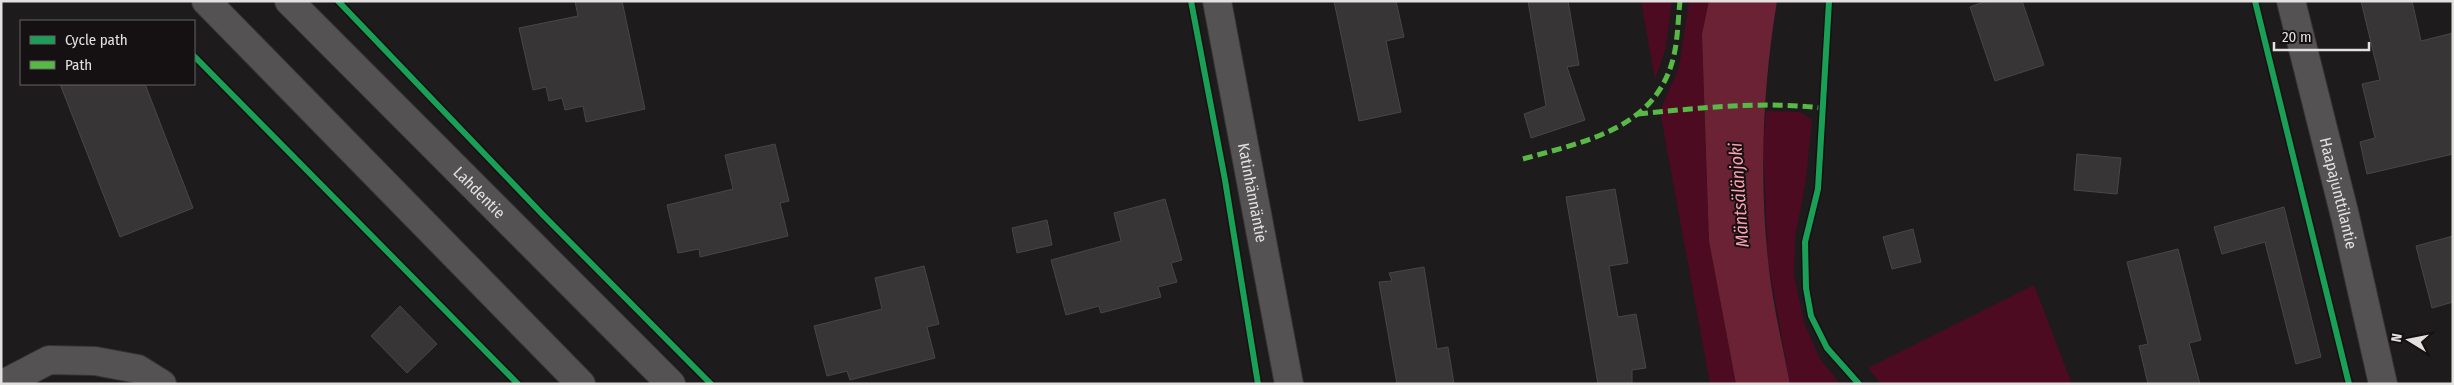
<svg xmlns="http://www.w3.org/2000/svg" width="2454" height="385" font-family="'Fira Sans Condensed',sans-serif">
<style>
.green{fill:#4c0b20}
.water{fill:#6c2235}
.building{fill:#373535;stroke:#484647}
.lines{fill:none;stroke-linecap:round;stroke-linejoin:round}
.minor-casing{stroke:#373535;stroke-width:30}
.secondary-casing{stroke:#373535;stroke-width:30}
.minor{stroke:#545252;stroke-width:28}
.secondary{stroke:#545252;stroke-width:28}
.quiet{stroke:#58b947;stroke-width:5;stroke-dasharray:10 5;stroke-linecap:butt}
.cycleway-casing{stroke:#151112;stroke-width:9}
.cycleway{stroke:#1a9f57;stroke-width:6}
.labels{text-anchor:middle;stroke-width:4;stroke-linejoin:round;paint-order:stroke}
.street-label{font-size:16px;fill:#e3e0e0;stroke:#151112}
.water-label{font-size:18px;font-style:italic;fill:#fe9fb0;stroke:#151112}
</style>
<rect width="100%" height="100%" fill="#1d1b1c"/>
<!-- green -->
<g class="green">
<path d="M1641 1H1672L1666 47 1655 80Z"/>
<path d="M1689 1H1709L1702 34 1709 241 1736 384H1710L1660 111 1679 67Z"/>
<path d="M1766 111 1800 112 1812 120 1806 180 1795 238 1794 275 1804 322 1820 359 1840 384H1790L1768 260 1763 145Z"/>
<path d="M2034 285 2072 384H1881L1868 368Z"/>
</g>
<!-- water -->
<path class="water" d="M1709 1H1777C1763 85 1759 175 1768 260 1772 301 1782 343 1790 384H1736L1709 241 1702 34Z"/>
<!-- building -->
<g class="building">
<path d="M575 1H622L645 109 586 122 583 106 565 110 562 98 549 101 546 87 533 90 519 28 578 16Z"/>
<path d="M1334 1H1396L1404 37 1386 41 1401 112 1359 121Z"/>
<path d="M1528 1H1568L1579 65 1567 67 1585 120 1531 138 1524 114 1546 106Z"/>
<path d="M1986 1H2022L2044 65 1995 81 1970 7Z"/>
<path d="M2361 1H2412L2421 41 2453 33V154L2367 174 2360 142 2375 138 2362 84 2380 80Z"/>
<path d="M60 84H145L193 208 120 237Z"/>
<path d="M775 144 789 201 780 203 788 236 700 257 699 249 678 253 667 205 733 189 725 155Z"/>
<path d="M2077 154 2121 158 2117 194 2074 190Z"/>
<path d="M1615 189 1628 263 1609 266 1618 317 1636 314 1646 368 1632 370V384H1598L1566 197Z"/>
<path d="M1165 199 1182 260 1171 263 1177 282 1158 287 1161 297 1101 313 1099 306 1066 315 1051 260 1121 241 1114 213Z"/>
<path d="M2284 207 2321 357 2296 364 2265 242 2222 254 2214 227Z"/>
<path d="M1047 220 1052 245 1017 253 1012 228Z"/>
<path d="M1913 229 1921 262 1892 269 1883 237Z"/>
<path d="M2453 236V302L2432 308 2416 246Z"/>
<path d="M2178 249 2201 340 2189 343 2200 384H2148L2139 346 2148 344 2127 262Z"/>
<path d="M924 266 939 324 927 327 935 358 850 380 847 371 827 376 814 326 882 309 875 278Z"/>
<path d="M1424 267 1437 349 1448 347 1454 384H1397L1379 282 1392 281 1389 273Z"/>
<path d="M400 306 437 344 407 373 371 336Z"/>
</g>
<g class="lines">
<!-- minor casing -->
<g class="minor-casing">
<g id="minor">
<path id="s1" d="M1217 1 1289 384"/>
<path id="s2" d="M2291 1 2345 216 2383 384"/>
<path d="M3 384 49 360 95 361 138 369 162 384"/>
</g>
</g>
<!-- secondary casing -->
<g class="secondary-casing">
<g id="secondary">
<path d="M206 1 581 384"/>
<path id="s3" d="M289 1 671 384"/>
</g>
</g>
<!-- minor -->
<use href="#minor" class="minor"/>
<!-- secondary -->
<use href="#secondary" class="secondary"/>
<!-- quiet -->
<g class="quiet">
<path d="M1638 114C1699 108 1761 101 1822 108"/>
<path d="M1523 159C1586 141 1657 129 1674 55 1678 37 1678 19 1680 1"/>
</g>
<!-- cycleway casing -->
<g class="cycleway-casing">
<g id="cycleway">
<path d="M338 1 544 216 711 384"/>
<path d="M1191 1 1225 180 1258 384"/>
<path d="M1829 1 1818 189 1805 242 1806 288 1811 316 1827 348 1859 384"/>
<path d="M2255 1 2349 384"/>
<path d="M194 56 518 384"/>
</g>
</g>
<!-- cycleway -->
<use href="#cycleway" class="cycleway"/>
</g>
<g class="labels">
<!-- street labels -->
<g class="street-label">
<text dy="6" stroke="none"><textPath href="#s3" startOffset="270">Lahdentie</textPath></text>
<text dy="6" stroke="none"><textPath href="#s2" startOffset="198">Haapajunttilantie</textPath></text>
<text dy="6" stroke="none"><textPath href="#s1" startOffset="195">Katinhännäntie</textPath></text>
</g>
<!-- water labels -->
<g class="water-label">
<text transform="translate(1739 195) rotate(-94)" y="6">Mäntsälänjoki</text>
</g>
</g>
<!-- border -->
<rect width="2454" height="385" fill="none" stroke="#e3e0e0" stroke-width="5"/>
<!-- legend -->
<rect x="20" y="20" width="175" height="65" fill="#151112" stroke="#676464"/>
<rect x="30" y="36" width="25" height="8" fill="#1a9f57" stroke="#676464"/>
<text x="65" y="45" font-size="15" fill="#e3e0e0">Cycle path</text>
<rect x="30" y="61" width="25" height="8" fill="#58b947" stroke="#676464"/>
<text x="65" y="70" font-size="15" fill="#e3e0e0">Path</text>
<!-- north arrow -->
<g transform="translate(2409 340) rotate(280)" stroke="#151112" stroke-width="4" paint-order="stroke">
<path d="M0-4L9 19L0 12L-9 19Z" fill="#e3e0e0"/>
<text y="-8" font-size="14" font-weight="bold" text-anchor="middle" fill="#e3e0e0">N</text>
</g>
<!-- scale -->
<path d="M2274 42v8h95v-8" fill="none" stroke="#e3e0e0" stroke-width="2.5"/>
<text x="2282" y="42" font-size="15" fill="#e3e0e0" stroke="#151112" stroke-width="4" paint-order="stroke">20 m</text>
</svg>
